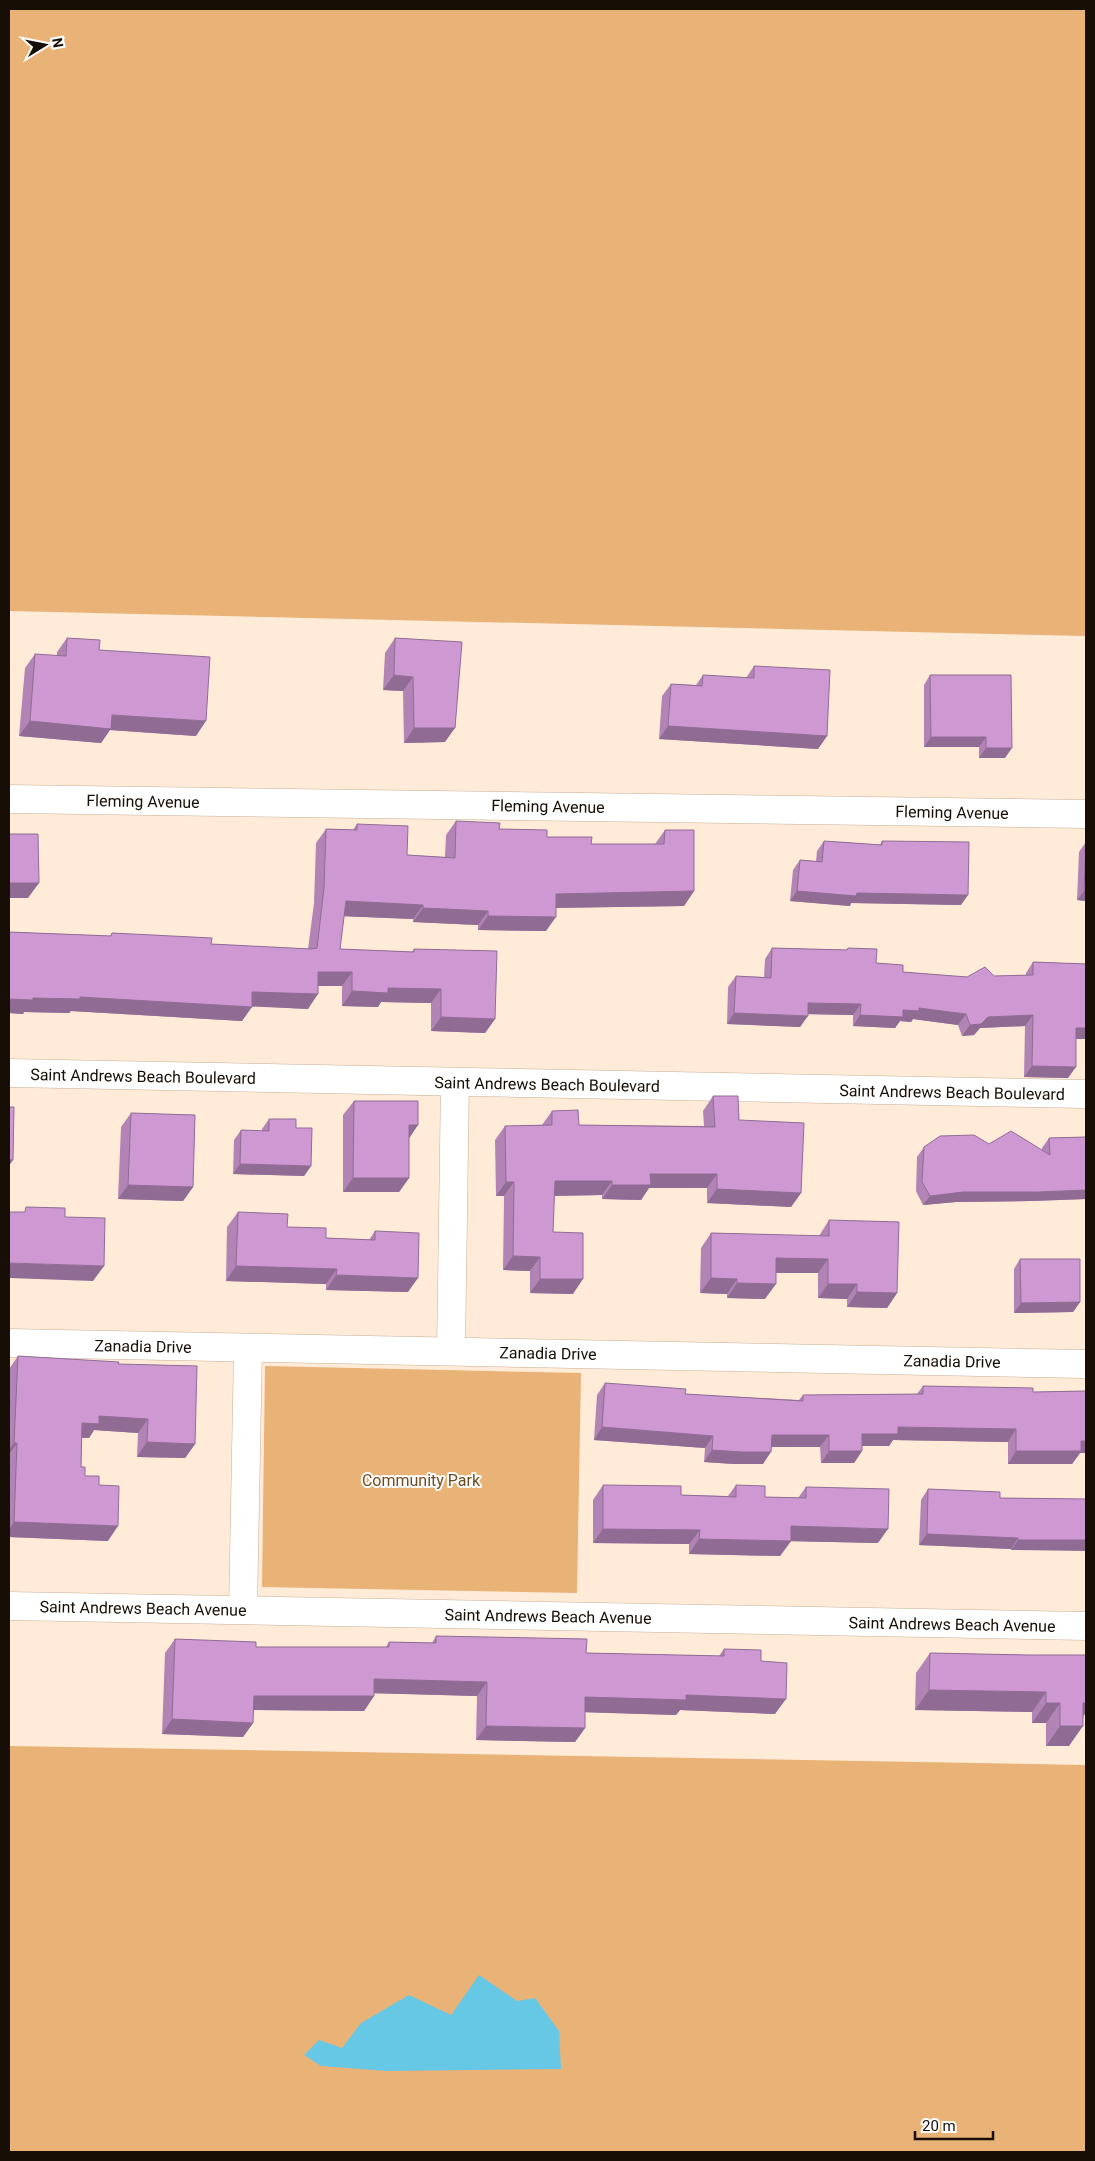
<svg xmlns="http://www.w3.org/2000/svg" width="1095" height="2161" font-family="Roboto,sans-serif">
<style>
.green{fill:#e9b276}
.water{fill:#67c8e6}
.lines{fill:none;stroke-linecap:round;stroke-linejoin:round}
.minor-casing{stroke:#c6af97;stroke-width:29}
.minor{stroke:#fff;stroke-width:28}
.wall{fill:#b184b5}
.shaded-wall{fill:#906b94}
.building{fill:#ce99d3;stroke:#906b94}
.labels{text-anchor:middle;stroke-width:4;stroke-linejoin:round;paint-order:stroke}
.street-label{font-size:16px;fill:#170e06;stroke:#fff}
.park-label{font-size:16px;fill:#704b1e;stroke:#fff}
</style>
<rect width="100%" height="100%" fill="#ffebd7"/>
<!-- green -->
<g class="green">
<path d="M9 9H1086V636L9 611Z"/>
<path d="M265 1366 581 1373 577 1593 262 1587Z"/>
<path d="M9 1746 1086 1765V2152H9Z"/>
</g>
<!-- water -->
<path class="water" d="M479 1975 517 2001 535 1998 559 2031 561 2069 387 2071 321 2066 304 2055 319 2040 342 2048 361 2023 409 1995 451 2015Z"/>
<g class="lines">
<!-- minor casing -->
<g class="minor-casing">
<g id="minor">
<path d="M9 799 1086 814"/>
<path d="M9 1073 1086 1094"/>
<path d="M9 1343 1086 1364"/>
<path d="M451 1351 455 1082"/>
<path d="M9 1606 1086 1626"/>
<path d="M243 1610 248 1348"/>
</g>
</g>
<!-- minor -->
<use href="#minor" class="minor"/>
</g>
<!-- wall -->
<g class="wall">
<path d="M67 638 99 650 196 736 110 730 101 743 19 736 25 668 35 654 57 656V652Z"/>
<path d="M395 638 445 742 404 743 403 691 383 690 385 653Z"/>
<path d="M754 666 827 736 818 749 659 739 662 696 671 684 696 685 703 675 746 678Z"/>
<path d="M930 675 1005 758H979V747H924V685Z"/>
<path d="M456 821 499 829 591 844H655L665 830 694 891 684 906 556 908 546 931 478 930V925L413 922V919L344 916 340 949 412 952 414 949 495 1019 485 1033 431 1031V1003L381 1002 378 1007 342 1006V986H318L308 1009 252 1006 242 1021 71 1011 69 1013 24 1012 23 1014 9 1013V932L110 936 112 933 211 944 308 949 314 903 316 843 326 829 353 830 357 824 407 855 445 857 446 835Z"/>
<path d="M824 841 880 845 882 841 961 905 851 903 850 906 790 901 793 870 800 860 816 861 817 851Z"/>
<path d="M1086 842V901L1077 900 1079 852Z"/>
<path d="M772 948 846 950 848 948 876 963 903 972 967 977 1026 975V973L1033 962 1086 964V1039H1076L1068 1078 1024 1077 1025 1026 980 1028 974 1035 962 1036 958 1025 913 1019 911 1022 900 1021 895 1028 853 1026V1015L808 1014 800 1027 727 1024 728 987 736 976 764 977 765 959Z"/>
<path d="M713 1096 739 1120 801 1193 791 1207 707 1203V1188H649L641 1200 602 1199V1195L554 1196 553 1232 573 1294 530 1293V1271L503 1270 504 1196H496L495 1140 505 1126 542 1125 552 1111 579 1125 704 1126 703 1111Z"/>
<path d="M354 1101 409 1138V1178L399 1192H343V1115Z"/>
<path d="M131 1113 193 1187 183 1201 118 1199 121 1127Z"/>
<path d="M269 1119 296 1128 311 1166 304 1176 233 1174 234 1140 241 1130 262 1131V1129Z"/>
<path d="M1086 1137V1199L1031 1201 956 1202 923 1205 916 1191 917 1157 924 1147 989 1144 1042 1150V1148L1049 1138Z"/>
<path d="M238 1212 326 1238 369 1240 375 1231 408 1292 326 1290V1284L226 1281 227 1227Z"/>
<path d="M829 1220 897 1293 887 1308 847 1307V1299L818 1298V1273H776L765 1299 727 1298V1294L700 1293 701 1248 711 1233 819 1236Z"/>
<path d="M1020 1259 1080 1302 1073 1312 1014 1313V1269Z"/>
<path d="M18 1356 118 1364 195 1444 185 1458 137 1457 138 1433 94 1430 89 1438H82L81 1467 85 1476 99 1485 108 1541 9 1537V1369Z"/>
<path d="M605 1383 685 1394 799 1400 803 1395 917 1394 923 1386 1033 1392 1086 1391V1453H1080L1072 1464H1008V1442L893 1440 889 1446H862V1451L854 1463H821L820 1447H771L763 1464H734L704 1462 705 1448 594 1440 597 1395Z"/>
<path d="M603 1485 681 1495 728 1496 736 1485 765 1497 798 1498 806 1487 878 1543 791 1541 780 1556 689 1554V1544L593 1543V1500Z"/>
<path d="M928 1489 1000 1498 1086 1499 1011 1550V1549L919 1545 921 1500Z"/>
<path d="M436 1636 586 1653 719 1656 724 1649 761 1661 775 1714 680 1710 676 1715 585 1712V1728L575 1742 476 1740 477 1696 374 1693V1696L364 1711 253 1710V1723L243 1737 162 1734 165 1653 175 1639 256 1647H386L389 1642 432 1643Z"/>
<path d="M930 1653 1028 1655H1086V1712L1083 1717 1069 1746H1046V1723H1032V1712L915 1710 916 1673Z"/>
</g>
<!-- shaded-wall -->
<g class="shaded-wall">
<path d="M394 675 413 677 403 691 383 690Z"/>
<path d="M112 715 206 721 196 736 110 730 101 743 19 736 30 721Z"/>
<path d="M668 726 827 736 818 749 659 739Z"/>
<path d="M414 728H455L445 742 404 743Z"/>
<path d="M931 737H986L979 747H924Z"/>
<path d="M986 748H1012L1005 758H979Z"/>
<path d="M9 883H39L28 898H9Z"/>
<path d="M694 891 684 906 546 908 556 894Z"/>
<path d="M797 891 857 893 968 895 961 905 851 903 850 906 790 901Z"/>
<path d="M1084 891H1086V901L1077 900Z"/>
<path d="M346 901 423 905 413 919 336 916Z"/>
<path d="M423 908 488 911 478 925 413 922Z"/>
<path d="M488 916 556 917 546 931 478 930Z"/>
<path d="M318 972H352L342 986H308Z"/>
<path d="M388 988 441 989 431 1003 381 1002 378 1007 342 1006 352 991Z"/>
<path d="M252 992 318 994 308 1009 242 1006Z"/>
<path d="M80 997 252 1007 242 1021 71 1011 69 1013 24 1012 23 1014 9 1013V999L33 998Z"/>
<path d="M808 1003 861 1004 853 1015 800 1014Z"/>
<path d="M919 1008 966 1014 958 1025 913 1019 911 1022 900 1021 895 1028 853 1026 860 1015Z"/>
<path d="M734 1013 808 1016 800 1027 727 1024Z"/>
<path d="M1033 1015 1025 1026 980 1028 974 1035 962 1036 970 1025 988 1017Z"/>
<path d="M441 1017 495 1019 485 1033 431 1031Z"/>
<path d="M1076 1028H1086V1039H1069Z"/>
<path d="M1032 1066 1076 1067 1068 1078 1024 1077Z"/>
<path d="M409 1125H418L408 1140Z"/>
<path d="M9 1160H13L9 1166Z"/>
<path d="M240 1164 311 1166 304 1176 233 1174Z"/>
<path d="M650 1174H717L707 1188H649L641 1200 602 1199 612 1185Z"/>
<path d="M353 1178H409L399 1192H343Z"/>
<path d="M555 1181H612L602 1195 545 1196Z"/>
<path d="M506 1182H514L504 1196H496Z"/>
<path d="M128 1185 193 1187 183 1201 118 1199Z"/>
<path d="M717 1189 801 1193 791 1207 707 1203Z"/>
<path d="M1086 1190V1199L1031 1201 956 1202 923 1205 930 1196 963 1192Z"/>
<path d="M513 1256 540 1257 530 1271 503 1270Z"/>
<path d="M776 1258 828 1259 818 1273H766Z"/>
<path d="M9 1263 104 1266 93 1281 9 1278Z"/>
<path d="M236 1266 337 1269 326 1284 226 1281Z"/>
<path d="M336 1275 418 1278 408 1292 326 1290Z"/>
<path d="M711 1278 737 1279 727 1294 700 1293Z"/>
<path d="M540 1279H583L573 1294 530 1293Z"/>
<path d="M737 1283 776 1284 765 1299 727 1298Z"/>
<path d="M828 1284H857L847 1299 818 1298Z"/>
<path d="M857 1292 897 1293 887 1308 847 1307Z"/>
<path d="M1080 1302 1073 1312 1014 1313 1021 1303Z"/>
<path d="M99 1416 148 1419 138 1433 94 1430 89 1438 72 1437 82 1423Z"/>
<path d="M602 1427 713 1436 705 1448 594 1440Z"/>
<path d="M898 1427 1016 1429 1008 1442 893 1440 889 1446H854L862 1434Z"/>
<path d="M772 1435H829L820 1447H763Z"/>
<path d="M1081 1441H1086V1453H1080L1072 1464H1008L1016 1451Z"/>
<path d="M147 1442 195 1444 185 1458 137 1457Z"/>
<path d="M14 1443H17L9 1454V1450Z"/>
<path d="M712 1450 771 1452 763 1464H734L704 1462Z"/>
<path d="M829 1451H862L854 1463H821Z"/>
<path d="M14 1522 118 1526 108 1541 9 1537V1530Z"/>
<path d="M791 1526 888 1529 878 1543 781 1541Z"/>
<path d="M603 1529 700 1530 689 1544 593 1543Z"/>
<path d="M927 1534 1018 1538 1011 1549 919 1545Z"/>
<path d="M699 1539 791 1541 780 1556 689 1554Z"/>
<path d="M1018 1540H1086V1551L1011 1550Z"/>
<path d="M374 1679 487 1682 477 1696 364 1693Z"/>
<path d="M929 1690 1046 1692 1032 1712 915 1710Z"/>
<path d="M686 1695 786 1699 775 1714 680 1710 676 1715 575 1712 585 1697Z"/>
<path d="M254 1696H374L364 1711 244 1710Z"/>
<path d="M1086 1700V1712L1079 1723 1083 1703Z"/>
<path d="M1046 1703H1060L1046 1723H1032Z"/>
<path d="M172 1719 253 1723 243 1737 162 1734Z"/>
<path d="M486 1726 585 1728 575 1742 476 1740Z"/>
<path d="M1060 1726H1083L1069 1746H1046Z"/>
</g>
<!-- building -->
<g class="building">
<path d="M67 638 100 640 99 650 210 657 206 721 112 715 111 729 30 721 35 654 66 656Z"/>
<path d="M395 638 462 642 455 728H414L413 677 394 675Z"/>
<path d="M754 666 830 670 827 736 668 726 671 684 702 686 703 675 754 678Z"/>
<path d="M930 675H1011L1012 748H986V737H931Z"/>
<path d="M456 821 500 823 499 829 547 830V837H592L591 844H664L665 830H694V891L556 894V917L488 916V911L423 908V905L346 901 340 949 414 952V949L497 951 495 1019 441 1017V989L388 988V993L352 991V972H318V994L252 992V1007L80 997V999L33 998V1000L9 999V932L111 936 112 933 212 938 211 944 311 949 317 948 324 888 326 829 357 830V824L408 826 407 855 455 858Z"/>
<path d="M9 834H38L39 883H9Z"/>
<path d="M824 841 882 845V841L969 842 968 895 857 893 856 896 797 891 800 860 822 862Z"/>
<path d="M1086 842V891H1084Z"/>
<path d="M772 948 847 950 848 948 877 949 876 963 903 965V972L967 977 985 967 994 976 1033 975V962L1086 964V1028H1076V1067L1032 1066 1033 1015 988 1017 981 1024 970 1025 966 1014 919 1008V1011L903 1010V1017L860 1015 861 1004 808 1003V1016L734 1013 736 976 771 978Z"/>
<path d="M713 1096H738L739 1120 804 1123 801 1193 717 1189V1174H650L651 1185H612V1181H555L553 1232 583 1233V1279H540V1257L513 1256 514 1182H506L505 1126 552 1125V1111L578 1110 579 1125 715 1127Z"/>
<path d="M354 1101H418V1125H409V1178H353Z"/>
<path d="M9 1107H14L13 1160H9Z"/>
<path d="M131 1113 195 1115 193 1187 128 1185Z"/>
<path d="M269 1119H296V1128H312L311 1166 240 1164 241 1130 269 1131Z"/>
<path d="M1011 1131 1050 1155 1049 1138 1086 1137V1190L1038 1192H963L930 1196 922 1182 924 1147 940 1136 974 1135 989 1144Z"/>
<path d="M26 1207 65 1208V1217L105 1218 104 1266 9 1263V1212H25Z"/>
<path d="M238 1212 288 1214 287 1227 326 1228V1238L375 1240V1231L419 1233 418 1278 336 1275 337 1269 236 1266Z"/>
<path d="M829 1220 899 1222 897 1293 857 1292V1284H828V1259L776 1258V1284L737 1283V1279L711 1278V1233L829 1236Z"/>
<path d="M1020 1259H1080V1302L1021 1303Z"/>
<path d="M18 1356 119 1362 118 1364 197 1366 195 1444 147 1442 148 1419 99 1416V1424L82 1423 81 1467H85V1476H99V1485L119 1486 118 1526 14 1522 17 1443H14Z"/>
<path d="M605 1383 686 1389 685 1394 803 1401V1395L923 1394V1386L1033 1388V1392L1086 1391V1441H1081V1451H1016V1429L898 1427V1434H862V1451H829V1435H772L771 1452H742L712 1450 713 1436 602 1427Z"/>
<path d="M603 1485 681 1486V1495L736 1497V1485L765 1486V1497L806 1498V1487L889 1489 888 1529 791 1526V1541L699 1539 700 1530 603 1529Z"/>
<path d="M928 1489 1000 1492V1498L1086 1499V1540H1018V1538L927 1534Z"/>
<path d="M436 1636 587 1639 586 1653 724 1656V1649L761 1650V1661L787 1663 786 1699 686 1695V1700L585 1697V1728L486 1726 487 1682 374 1679V1696H254L253 1723 172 1719 175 1639 256 1642V1647H389V1642L436 1643Z"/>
<path d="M930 1653 1028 1655H1086V1703H1083V1726H1060V1703H1046V1692L929 1690Z"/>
</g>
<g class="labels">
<!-- street labels -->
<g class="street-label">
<text transform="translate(143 801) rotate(1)" y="6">Fleming Avenue</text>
<text transform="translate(548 806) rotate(1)" y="6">Fleming Avenue</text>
<text transform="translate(952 812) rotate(1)" y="6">Fleming Avenue</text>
<text transform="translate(143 1076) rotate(1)" y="6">Saint Andrews Beach Boulevard</text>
<text transform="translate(547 1084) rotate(1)" y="6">Saint Andrews Beach Boulevard</text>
<text transform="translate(952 1092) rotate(1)" y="6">Saint Andrews Beach Boulevard</text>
<text transform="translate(143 1346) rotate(1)" y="6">Zanadia Drive</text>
<text transform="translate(548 1353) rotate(1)" y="6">Zanadia Drive</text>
<text transform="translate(952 1361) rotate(1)" y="6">Zanadia Drive</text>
<text transform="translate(143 1608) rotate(1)" y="6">Saint Andrews Beach Avenue</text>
<text transform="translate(548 1616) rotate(1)" y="6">Saint Andrews Beach Avenue</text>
<text transform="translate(952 1624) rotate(1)" y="6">Saint Andrews Beach Avenue</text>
</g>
<!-- park labels -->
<g class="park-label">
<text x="421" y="1486">Community Park</text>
</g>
</g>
<!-- border -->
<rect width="1095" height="2161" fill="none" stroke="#170e06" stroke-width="20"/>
<!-- north arrow -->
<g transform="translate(45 45) rotate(80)" stroke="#ffffff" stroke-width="4" paint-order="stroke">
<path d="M0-4L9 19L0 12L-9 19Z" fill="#170e06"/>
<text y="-8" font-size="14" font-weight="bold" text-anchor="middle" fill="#170e06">N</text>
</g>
<!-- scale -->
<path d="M915 2131v8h78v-8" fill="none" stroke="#170e06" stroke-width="2.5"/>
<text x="922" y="2131" font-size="15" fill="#170e06" stroke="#ffffff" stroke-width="4" paint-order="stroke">20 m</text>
</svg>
